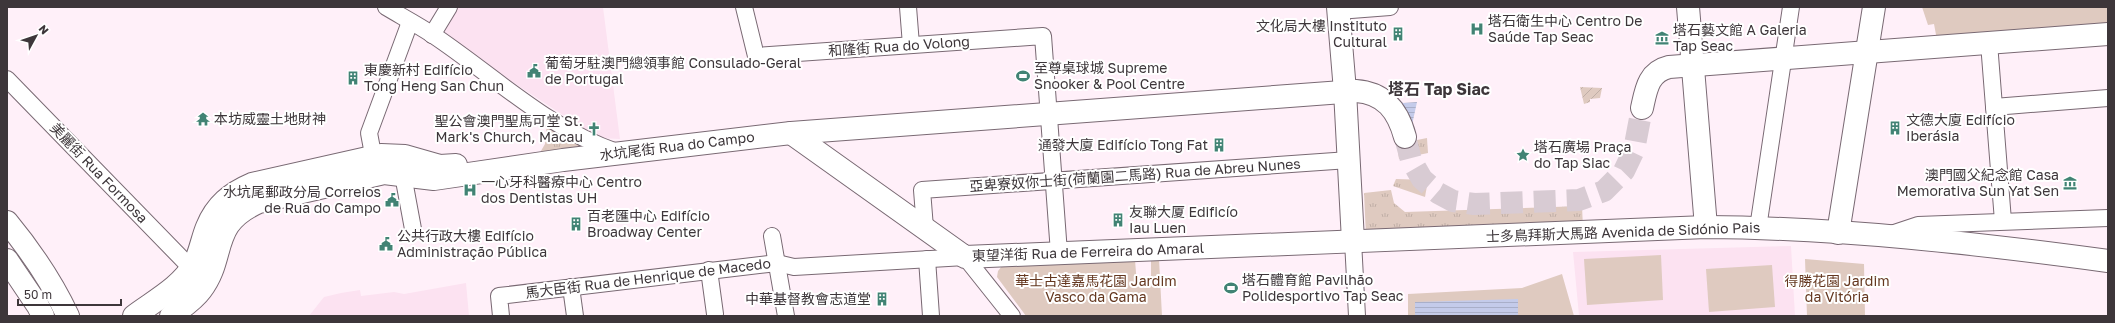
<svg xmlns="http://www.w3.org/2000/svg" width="2115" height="323" font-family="'Golos Text','Noto Sans SC',sans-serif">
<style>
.built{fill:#fce2f1}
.grass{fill:url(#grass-tufts)}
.park{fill:#dfcac0}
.garden{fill:url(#garden-furrows)}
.water{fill:url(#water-rules)}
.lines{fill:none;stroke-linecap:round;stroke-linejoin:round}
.secondary-tunnel{stroke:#d8cbd3;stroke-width:22;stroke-dasharray:22 11;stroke-linecap:butt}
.street-casing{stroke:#796973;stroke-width:18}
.secondary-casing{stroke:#796973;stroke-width:24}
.primary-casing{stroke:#796973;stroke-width:24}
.street{stroke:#fff;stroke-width:16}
.secondary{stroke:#fff;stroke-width:22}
.primary{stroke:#fff;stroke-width:22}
.labels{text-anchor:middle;stroke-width:4;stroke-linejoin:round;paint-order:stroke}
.poi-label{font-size:14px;fill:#3d363a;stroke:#fff;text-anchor:start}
.street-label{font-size:14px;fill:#3d363a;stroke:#fff}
.park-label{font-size:14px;fill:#64371f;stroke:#fff}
.quarter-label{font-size:16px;font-weight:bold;fill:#3d363a;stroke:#fff}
</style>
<defs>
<pattern id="grass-tufts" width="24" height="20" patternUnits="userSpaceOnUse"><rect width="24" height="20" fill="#dfcac0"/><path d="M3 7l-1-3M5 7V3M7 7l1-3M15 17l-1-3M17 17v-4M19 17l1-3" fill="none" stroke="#c0aea6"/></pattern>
<pattern id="garden-furrows" width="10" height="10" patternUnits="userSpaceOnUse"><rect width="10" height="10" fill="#dfcac0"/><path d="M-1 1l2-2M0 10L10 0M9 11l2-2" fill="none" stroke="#c0aea6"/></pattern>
<pattern id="water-rules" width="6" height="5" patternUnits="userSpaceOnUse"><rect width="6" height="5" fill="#c4cbea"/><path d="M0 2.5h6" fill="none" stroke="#a9afc9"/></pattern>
</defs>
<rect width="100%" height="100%" fill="#fff0f9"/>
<!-- built -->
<g class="built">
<path d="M457 7H603L620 139 598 138 441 35Z"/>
<path d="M1791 246 1795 316H1579L1573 252Z"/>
<path d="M466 283 469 316H309L324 297 341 293 360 290 361 296 394 292 404 294Z"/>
</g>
<!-- grass -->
<g class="grass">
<path d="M547 122 596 151 538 156 545 144Z"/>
<path d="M1427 138 1428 153 1399 159 1397 144Z"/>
<path d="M1396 179 1428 180 1425 197 1393 186Z"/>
<path d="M1391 190 1394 203 1405 212 1582 206 1583 228 1366 236 1364 193Z"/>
</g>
<!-- park -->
<g class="park">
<path d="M1922 7H2108V26L1937 40 1934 24 1928 25Z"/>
<path d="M1661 255 1663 300 1587 305 1584 259Z"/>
<path d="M1151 259H1159L1162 316H1026L997 277 998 271 1002 266 1135 260 1137 285 1151 284Z"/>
<path d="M1805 259 1864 264 1865 316H1807Z"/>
<path d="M1772 265 1775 307 1709 312 1706 269Z"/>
<path d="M1562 274 1574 316H1408V294L1522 288Z"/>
</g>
<!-- garden -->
<path class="garden" d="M1580 87 1602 88 1600 98 1590 99V102L1584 104Z"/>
<!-- water -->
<g class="water">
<path d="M1388 90 1403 103 1417 102 1412 125Z"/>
<path d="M1518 299V316H1415V302Z"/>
</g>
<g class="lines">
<!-- secondary-tunnel -->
<path class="secondary-tunnel" d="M1405 137 1411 160 1422 179 1438 193 1453 201 1474 204 1579 200 1604 191 1624 171 1634 150 1642 108"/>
<!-- street casing -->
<g class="street-casing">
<g id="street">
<path d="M386 7C401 16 418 25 433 35 493 75 548 129 617 152"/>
<path d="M744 7 756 56 1043 36 1059 253"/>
<path d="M908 7 911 45"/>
<path d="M1338 11 1390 7"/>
<path d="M432 35 449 7"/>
<path d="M1989 43 2003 221"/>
<path d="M7 79 191 268"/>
<path d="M1994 107 2108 98"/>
<path d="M378 155 372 149 369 133 410 22"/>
<path d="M403 175 413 229"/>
<path d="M925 228 922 190 1349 160"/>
<path d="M1758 228 1791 7"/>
<path d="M1891 234 1918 225 2108 218"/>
<path d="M772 236 786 316"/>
<path d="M1353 241 1357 316"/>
<path d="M927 259 931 316"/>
<path d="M709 270 715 314"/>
<path d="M571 287 575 316"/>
<path d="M501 316 499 296 777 263 794 267 965 257 1012 316"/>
</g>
</g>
<!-- secondary casing -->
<g class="secondary-casing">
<g id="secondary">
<path d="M1338 7 1345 91 1353 241"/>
<path d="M1688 7 1706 227"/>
<path d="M1642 108C1646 90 1648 72 1669 67L2108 34"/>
<path d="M791 133 965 257 1706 227C1840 228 1975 243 2108 261"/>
<path d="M1838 233 1874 7"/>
<path d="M134 316C154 301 181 287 194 264 200 253 202 239 207 227 216 205 231 193 252 184L381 155 405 156 440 166 456 165"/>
<path d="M171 316C181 308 193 301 201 290 227 256 208 224 259 202L384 173 434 179 563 160 791 133 1356 91C1385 93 1398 111 1405 137"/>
</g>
</g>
<!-- primary casing -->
<g class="primary-casing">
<g id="primary">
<path d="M7 222C31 251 52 282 68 316"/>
<path d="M7 260 38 306 43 316"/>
</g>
</g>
<!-- street -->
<use href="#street" class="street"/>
<!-- secondary -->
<use href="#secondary" class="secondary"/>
<!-- primary -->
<use href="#primary" class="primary"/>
</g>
<!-- icons -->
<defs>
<g id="hospital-bare" transform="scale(1.08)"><path d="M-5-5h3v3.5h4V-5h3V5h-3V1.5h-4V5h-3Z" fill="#418374" stroke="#fff" stroke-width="2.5" paint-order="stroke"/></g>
<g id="building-bare" transform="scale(1.08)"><path d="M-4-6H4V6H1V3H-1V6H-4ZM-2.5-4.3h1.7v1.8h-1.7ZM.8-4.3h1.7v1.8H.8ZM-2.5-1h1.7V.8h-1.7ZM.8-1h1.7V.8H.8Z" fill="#418374" stroke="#fff" stroke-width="2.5" paint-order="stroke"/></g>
<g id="museum-bare" transform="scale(1.08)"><path d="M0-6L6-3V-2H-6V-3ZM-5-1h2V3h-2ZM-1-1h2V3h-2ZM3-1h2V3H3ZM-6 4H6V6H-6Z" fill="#418374" stroke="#fff" stroke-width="2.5" paint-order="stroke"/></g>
<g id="civic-bare" transform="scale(1.08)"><path d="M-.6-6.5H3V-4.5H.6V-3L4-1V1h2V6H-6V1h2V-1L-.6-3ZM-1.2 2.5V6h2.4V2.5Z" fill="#418374" stroke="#fff" stroke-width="2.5" paint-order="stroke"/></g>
<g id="stadium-bare" transform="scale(1.08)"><path d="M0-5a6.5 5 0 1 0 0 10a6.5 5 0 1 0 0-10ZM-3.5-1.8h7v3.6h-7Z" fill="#418374" stroke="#fff" stroke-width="2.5" paint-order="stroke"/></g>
<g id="temple-bare" transform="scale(1.08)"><path d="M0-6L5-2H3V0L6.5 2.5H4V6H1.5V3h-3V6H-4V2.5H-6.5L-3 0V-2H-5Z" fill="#418374" stroke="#fff" stroke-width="2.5" paint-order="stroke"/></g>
<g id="church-bare" transform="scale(1.08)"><path d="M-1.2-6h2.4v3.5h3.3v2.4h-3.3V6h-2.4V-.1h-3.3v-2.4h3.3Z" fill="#418374" stroke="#fff" stroke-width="2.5" paint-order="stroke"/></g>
<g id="sight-bare" transform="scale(1.08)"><path d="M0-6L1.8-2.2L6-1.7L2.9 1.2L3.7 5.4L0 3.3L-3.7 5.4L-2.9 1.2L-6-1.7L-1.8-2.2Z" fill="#418374" stroke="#fff" stroke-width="2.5" paint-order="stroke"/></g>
</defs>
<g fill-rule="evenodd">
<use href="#hospital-bare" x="1477" y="29"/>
<use href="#building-bare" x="1398" y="34"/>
<use href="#museum-bare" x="1662" y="38"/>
<use href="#civic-bare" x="534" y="71"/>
<use href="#stadium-bare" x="1023" y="76"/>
<use href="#building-bare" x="353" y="78"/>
<use href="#temple-bare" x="203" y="119"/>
<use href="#building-bare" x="1895" y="128"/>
<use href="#church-bare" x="594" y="129"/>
<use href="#building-bare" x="1219" y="145"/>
<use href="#sight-bare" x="1523" y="155"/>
<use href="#museum-bare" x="2070" y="183"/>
<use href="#hospital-bare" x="470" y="190"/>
<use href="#civic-bare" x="392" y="200"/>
<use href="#building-bare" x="1118" y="220"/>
<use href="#building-bare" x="576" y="224"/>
<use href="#civic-bare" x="386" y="244"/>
<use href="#stadium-bare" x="1231" y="288"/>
<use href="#building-bare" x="882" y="299"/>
</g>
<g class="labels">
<!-- poi labels -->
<g class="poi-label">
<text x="1488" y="26">塔石衛生中心 Centro De<tspan x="1488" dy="16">Saúde Tap Seac</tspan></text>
<text x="1387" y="31" text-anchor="end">文化局大樓 Instituto<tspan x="1387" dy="16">Cultural</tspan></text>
<text x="1673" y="35">塔石藝文館 A Galeria<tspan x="1673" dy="16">Tap Seac</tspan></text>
<text x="545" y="68">葡萄牙駐澳門總領事館 Consulado-Geral<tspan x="545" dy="16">de Portugal</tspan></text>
<text x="1034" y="73">至尊桌球城 Supreme<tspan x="1034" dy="16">Snooker &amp; Pool Centre</tspan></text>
<text x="364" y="75">東慶新村 Edifício<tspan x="364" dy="16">Tong Heng San Chun</tspan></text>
<text x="214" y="124">本坊威靈土地財神</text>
<text x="1906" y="125">文德大廈 Edifício<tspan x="1906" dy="16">Iberásia</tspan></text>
<text x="583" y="126" text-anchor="end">聖公會澳門聖馬可堂 St.<tspan x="583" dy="16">Mark's Church, Macau</tspan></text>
<text x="1208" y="150" text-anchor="end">通發大廈 Edifício Tong Fat</text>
<text x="1534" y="152">塔石廣場 Praça<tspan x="1534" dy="16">do Tap Siac</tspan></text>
<text x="2059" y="180" text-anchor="end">澳門國父紀念館 Casa<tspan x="2059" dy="16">Memorativa Sun Yat Sen</tspan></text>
<text x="481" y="187">一心牙科醫療中心 Centro<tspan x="481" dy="16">dos Dentistas UH</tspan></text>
<text x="381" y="197" text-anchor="end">水坑尾郵政分局 Correios<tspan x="381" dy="16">de Rua do Campo</tspan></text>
<text x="1129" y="217">友聯大厦 Edificío<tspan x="1129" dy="16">Iau Luen</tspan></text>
<text x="587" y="221">百老匯中心 Edifício<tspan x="587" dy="16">Broadway Center</tspan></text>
<text x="397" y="241">公共行政大樓 Edifício<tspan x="397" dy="16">Administração Pública</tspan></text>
<text x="1242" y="285">塔石體育館 Pavilhão<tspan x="1242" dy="16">Polidesportivo Tap Seac</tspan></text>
<text x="871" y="304" text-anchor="end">中華基督教會志道堂</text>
</g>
<!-- street labels -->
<g class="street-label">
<text transform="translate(899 46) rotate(-4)" y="5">和隆街 Rua do Volong</text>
<text transform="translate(677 146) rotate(-7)" y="5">水坑尾街 Rua do Campo</text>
<text transform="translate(99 173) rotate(46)" y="5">美麗街 Rua Formosa</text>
<text transform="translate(1135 175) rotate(-4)" y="5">亞卑寮奴你士街(荷蘭園二馬路) Rua de Abreu Nunes</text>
<text transform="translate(1623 232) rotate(-2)" y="5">士多鳥拜斯大馬路 Avenida de Sidónio Pais</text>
<text transform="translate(1088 252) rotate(-2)" y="5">東望洋街 Rua de Ferreira do Amaral</text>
<text transform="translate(648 278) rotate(-7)" y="5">馬大臣街 Rua de Henrique de Macedo</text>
</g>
<!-- park labels -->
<g class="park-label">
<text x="1096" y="286">華士古達嘉馬花園 Jardim<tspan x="1096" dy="16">Vasco da Gama</tspan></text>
<text x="1837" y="286">得勝花園 Jardim<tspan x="1837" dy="16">da Vitória</tspan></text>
</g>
<!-- quarter labels -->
<g class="quarter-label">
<text x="1439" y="95">塔石 Tap Siac</text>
</g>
</g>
<!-- border -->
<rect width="2115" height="323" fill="none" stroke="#3d363a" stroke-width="16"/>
<!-- north arrow -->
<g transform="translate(36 36) rotate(50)" stroke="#ffffff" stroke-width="3" paint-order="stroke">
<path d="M0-3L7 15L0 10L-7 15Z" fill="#3d363a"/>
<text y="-6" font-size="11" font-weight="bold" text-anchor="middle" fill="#3d363a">N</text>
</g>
<!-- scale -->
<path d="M18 299v6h103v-6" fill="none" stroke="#3d363a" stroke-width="2"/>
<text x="24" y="299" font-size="12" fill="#3d363a" stroke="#ffffff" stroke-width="3" paint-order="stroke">50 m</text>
</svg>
